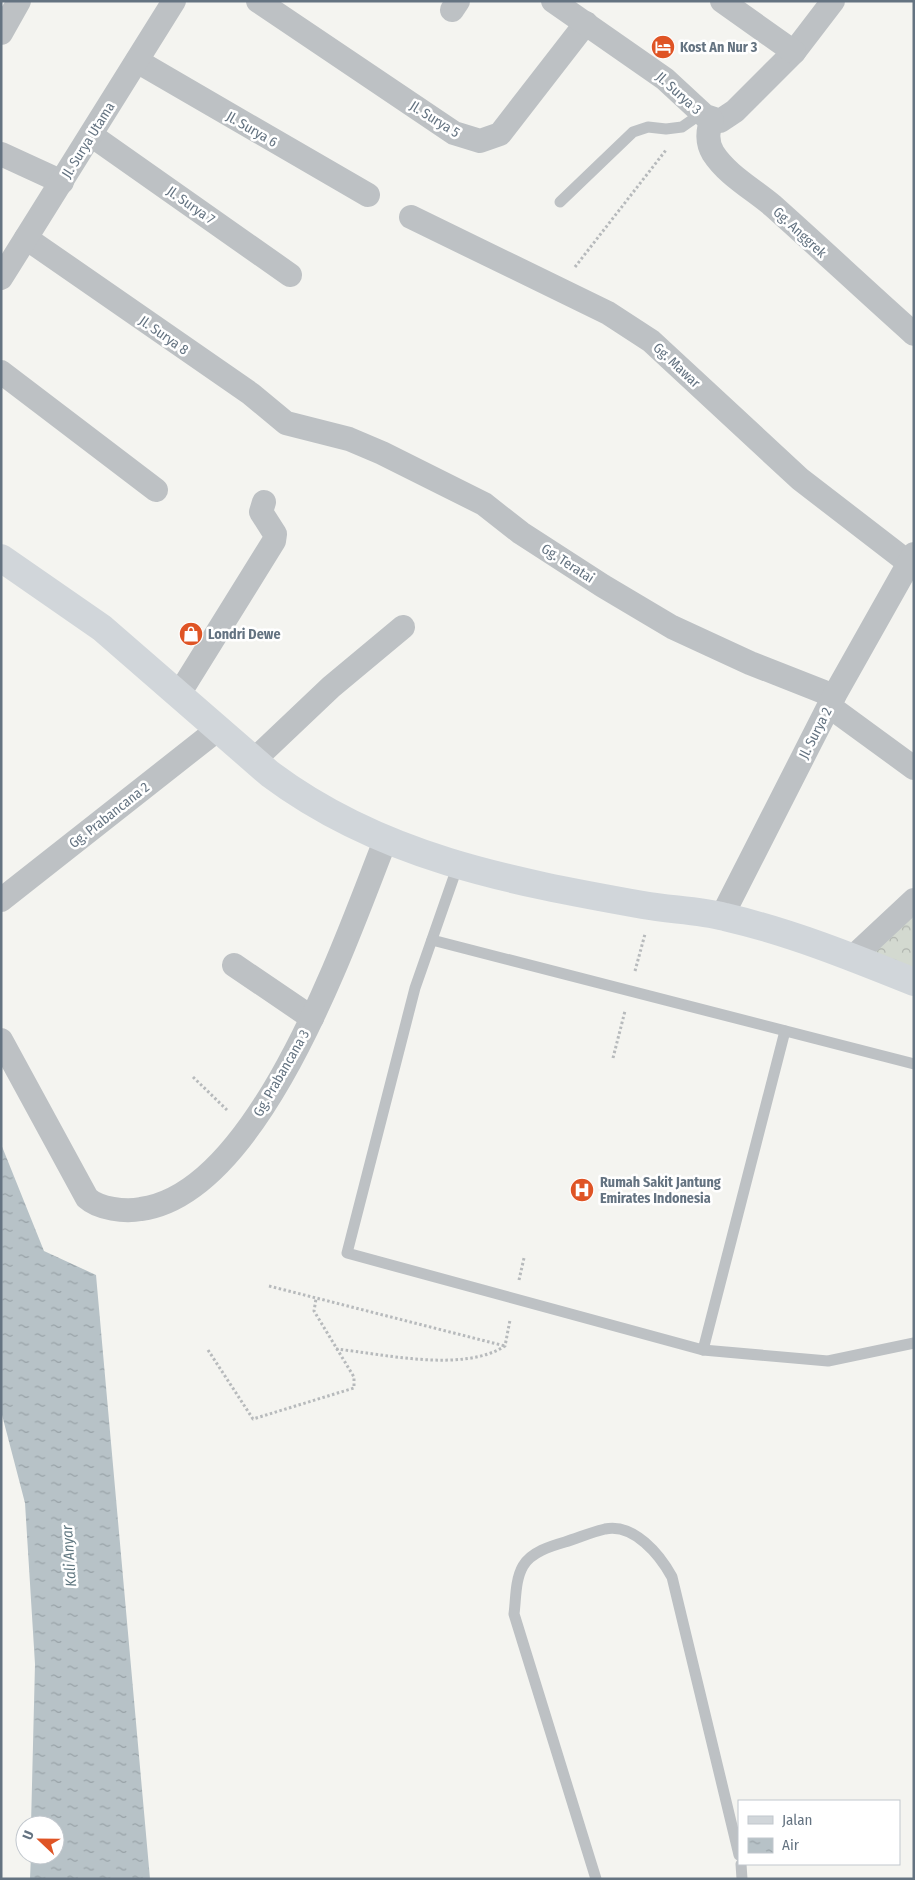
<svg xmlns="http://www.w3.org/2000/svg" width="915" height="1880" font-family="'Fira Sans Condensed',sans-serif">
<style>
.park{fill:url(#park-crowns)}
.water{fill:url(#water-ripples)}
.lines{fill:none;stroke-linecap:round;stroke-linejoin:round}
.path{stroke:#b7babc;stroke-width:3;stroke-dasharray:2.5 2.5;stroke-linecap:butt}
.lane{stroke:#bdc1c4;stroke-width:11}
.street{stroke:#bdc1c4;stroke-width:24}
.secondary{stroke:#d1d6da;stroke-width:28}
.labels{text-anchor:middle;stroke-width:5;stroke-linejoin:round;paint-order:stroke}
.poi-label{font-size:14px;font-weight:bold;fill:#647381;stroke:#fff;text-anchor:start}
.street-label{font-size:14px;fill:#647381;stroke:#fff}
.water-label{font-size:15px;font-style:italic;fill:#5f767f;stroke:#fff}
</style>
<defs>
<pattern id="park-crowns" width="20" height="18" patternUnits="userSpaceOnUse" patternTransform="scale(1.25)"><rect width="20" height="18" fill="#d3d9d0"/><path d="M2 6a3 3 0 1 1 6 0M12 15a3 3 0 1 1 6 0" fill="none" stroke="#afb4ae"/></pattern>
<pattern id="water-ripples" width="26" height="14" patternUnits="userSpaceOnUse" patternTransform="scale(1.25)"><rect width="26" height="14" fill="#b7c2c7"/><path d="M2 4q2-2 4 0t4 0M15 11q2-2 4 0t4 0" fill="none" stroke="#98a2a7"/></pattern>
</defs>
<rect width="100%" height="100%" fill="#f4f4f0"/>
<!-- park -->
<path class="park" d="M914 916V977L862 958Z"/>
<!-- water -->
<path class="water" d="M1 1144 44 1251 96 1275 150 1879H30L31 1855H55V1825H31L35 1664 25 1503 1 1411Z"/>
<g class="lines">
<!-- path -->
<g class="path">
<path d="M575 267 666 150"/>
<path d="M635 971 645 934"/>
<path d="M613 1058 625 1011"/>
<path d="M193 1077 227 1110"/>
<path d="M519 1280 524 1258"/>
<path d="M269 1286 505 1346"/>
<path d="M336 1349C384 1354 463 1373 505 1346L510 1320"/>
<path d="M208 1350 253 1419 354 1388V1377L314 1311 316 1299"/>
</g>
<!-- lane -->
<g class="lane">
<path d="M560 202 633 132 648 127 666 129 682 127 702 113"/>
<path d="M458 865 415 988 347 1253 703 1350 828 1361 914 1343"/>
<path d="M432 940 914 1064"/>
<path d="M703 1350 785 1031"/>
<path d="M741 1864 742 1879"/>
<path d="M596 1879 514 1614C516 1599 515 1580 523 1566 531 1552 551 1546 565 1542 578 1538 592 1532 605 1529 634 1523 660 1555 672 1577L739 1855"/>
</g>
<!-- street -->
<g class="street">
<path d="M258 1 454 133 480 141 500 134 586 23"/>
<path d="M553 1 665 79 705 116 720 121 735 111 794 52 833 1"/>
<path d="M722 1 794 52"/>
<path d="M452 10 458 1"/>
<path d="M1 33 19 1"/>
<path d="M137 61 368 195"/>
<path d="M712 120C707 130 707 143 713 153 727 175 753 189 773 206 820 248 867 292 914 334"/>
<path d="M91 135 290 275"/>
<path d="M1 154 62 182"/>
<path d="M411 217 608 313 651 341 800 479 909 563"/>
<path d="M26 238 251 394 286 423 349 439 382 453 484 504 521 533 603 586 672 627 750 663 834 696"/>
<path d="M1 278 174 1"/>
<path d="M1 372 156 490"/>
<path d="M179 694 274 541 275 534 261 512 264 502"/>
<path d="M829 706 914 768"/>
<path d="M253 761 331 687 403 627"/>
<path d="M1 900 217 730"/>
<path d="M722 916 834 696 914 554"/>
<path d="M853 957 914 900"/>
<path d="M234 965 312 1018"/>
<path d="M1 1040 87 1198C99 1209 125 1212 141 1209 260 1193 346 939 385 841"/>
</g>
<!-- secondary -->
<path class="secondary" d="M1 558 102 628 270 774C381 857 509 881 643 905 670 910 698 910 725 917 790 932 852 957 914 982"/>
</g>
<!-- icons -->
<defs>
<g id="hotel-disc" transform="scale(1.25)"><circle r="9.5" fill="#df5425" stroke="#fff"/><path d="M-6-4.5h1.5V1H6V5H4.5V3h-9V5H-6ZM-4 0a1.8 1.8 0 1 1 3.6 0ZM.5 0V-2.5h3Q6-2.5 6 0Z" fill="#fff"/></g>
<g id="shop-disc" transform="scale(1.25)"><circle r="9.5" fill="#df5425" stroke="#fff"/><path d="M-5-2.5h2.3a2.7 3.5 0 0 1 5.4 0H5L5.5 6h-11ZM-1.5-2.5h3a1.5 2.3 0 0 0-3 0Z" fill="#fff"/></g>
<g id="hospital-disc" transform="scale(1.25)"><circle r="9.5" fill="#df5425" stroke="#fff"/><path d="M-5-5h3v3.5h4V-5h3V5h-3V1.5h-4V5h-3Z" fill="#fff"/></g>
</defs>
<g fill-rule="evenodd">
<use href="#hotel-disc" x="663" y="47"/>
<use href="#shop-disc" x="191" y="634"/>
<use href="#hospital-disc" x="582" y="1190"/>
</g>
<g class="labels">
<!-- poi labels -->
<g class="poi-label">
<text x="680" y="52">Kost An Nur 3</text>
<text x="208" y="639">Londri Dewe</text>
<text x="600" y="1187">Rumah Sakit Jantung<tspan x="600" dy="16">Emirates Indonesia</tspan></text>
</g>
<!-- street labels -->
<g class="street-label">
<text transform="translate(679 93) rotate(42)" y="5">Jl. Surya 3</text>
<text transform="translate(435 119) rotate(32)" y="5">Jl. Surya 5</text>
<text transform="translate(252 129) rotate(30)" y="5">Jl. Surya 6</text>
<text transform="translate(88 140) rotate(-58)" y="5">Jl. Surya Utama</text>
<text transform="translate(191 205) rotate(35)" y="5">Jl. Surya 7</text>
<text transform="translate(800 232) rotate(43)" y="5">Gg. Anggrek</text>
<text transform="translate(164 335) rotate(35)" y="5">Jl. Surya 8</text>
<text transform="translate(677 365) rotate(43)" y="5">Gg. Mawar</text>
<text transform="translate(568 563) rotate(33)" y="5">Gg. Teratai</text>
<text transform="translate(815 733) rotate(-63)" y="5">Jl. Surya 2</text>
<text transform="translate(109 815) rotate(-38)" y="5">Gg. Prabancana 2</text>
<text transform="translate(281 1073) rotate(-60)" y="5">Gg. Prabancana 3</text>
</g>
<!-- water labels -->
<g class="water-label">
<text transform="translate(69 1556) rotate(-94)" y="5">Kali Anyar</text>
</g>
</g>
<!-- border -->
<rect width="915" height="1880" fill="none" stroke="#647381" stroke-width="5"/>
<!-- legend -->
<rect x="738" y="1800" width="162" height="65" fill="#ffffff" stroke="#c1c7cd"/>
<rect x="748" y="1816" width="25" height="8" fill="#d1d6da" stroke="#c1c7cd"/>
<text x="782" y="1825" font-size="15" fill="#647381">Jalan</text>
<rect x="748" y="1838" width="25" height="15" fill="url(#water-ripples)" stroke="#c1c7cd"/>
<text x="782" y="1850" font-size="15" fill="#647381">Air</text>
<!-- north arrow -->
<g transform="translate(40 1840) rotate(292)"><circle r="24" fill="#ffffff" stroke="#c1c7cd"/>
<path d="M0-4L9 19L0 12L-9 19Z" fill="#df5425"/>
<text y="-8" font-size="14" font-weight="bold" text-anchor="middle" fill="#647381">U</text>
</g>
</svg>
